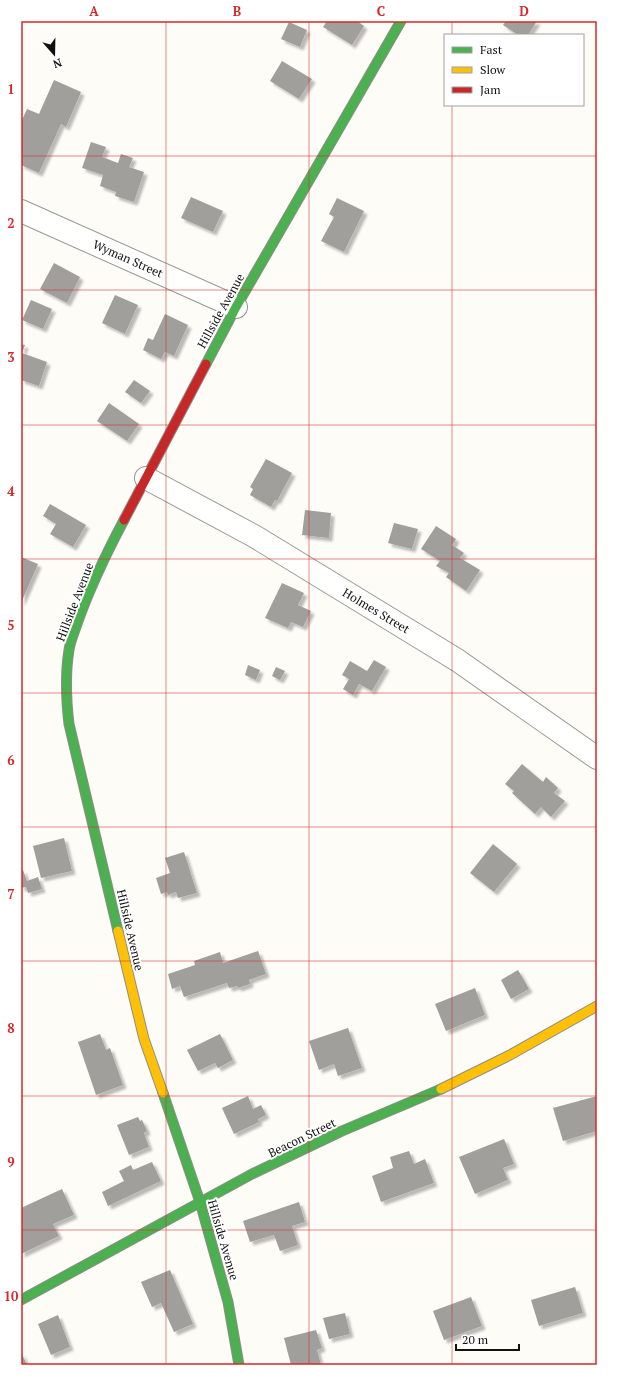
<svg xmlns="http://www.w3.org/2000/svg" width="618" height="1386" font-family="'PT Serif',serif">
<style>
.building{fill:#a19f9c;filter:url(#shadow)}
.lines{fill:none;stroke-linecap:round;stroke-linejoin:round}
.street-casing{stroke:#979795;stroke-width:24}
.fast-casing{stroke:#8e8d8b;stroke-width:11}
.slow-casing{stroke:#8e8d8b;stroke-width:11}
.jam-casing{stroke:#8e8d8b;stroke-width:11}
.street{stroke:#fffffe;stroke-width:22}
.fast{stroke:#4caf50;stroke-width:9}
.slow{stroke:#ffc107;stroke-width:9}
.jam{stroke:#c62828;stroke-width:9}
.grid{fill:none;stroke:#d62828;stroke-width:1;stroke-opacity:0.55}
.labels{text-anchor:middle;stroke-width:4;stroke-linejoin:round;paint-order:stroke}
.street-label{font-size:12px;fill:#111;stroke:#fff}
.neatline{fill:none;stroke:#d62828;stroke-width:1.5}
.grid-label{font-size:13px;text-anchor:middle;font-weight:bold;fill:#d62828}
</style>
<defs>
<filter id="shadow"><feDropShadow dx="3.5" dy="3.5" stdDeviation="1" flood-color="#0004"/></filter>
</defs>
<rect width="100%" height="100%" fill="#fdfcf7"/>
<!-- building -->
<g class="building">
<path d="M327 21H357L364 26 352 45 323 27Z"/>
<path d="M506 21H537L528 35H518L503 25Z"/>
<path d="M289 22 307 30 300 47 281 39Z"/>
<path d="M282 61 312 79 299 99 270 81Z"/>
<path d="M54 80 81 92 66 127 61 124 39 173 21 165V122L27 109 39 114Z"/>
<path d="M91 142 106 147 102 157 118 163 121 154 133 158 129 167 144 172 134 202 115 196 116 192 100 186 103 175 82 168Z"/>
<path d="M191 197 223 211 213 232 181 218Z"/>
<path d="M337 198 364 211 344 252 321 241 334 217 329 214Z"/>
<path d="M54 263 80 277 67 303 40 289Z"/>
<path d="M115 295 138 305 125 334 102 323Z"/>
<path d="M31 300 52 309 43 329 22 320Z"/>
<path d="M165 314 188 325 174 356 165 352 161 359 143 350 148 338 153 340Z"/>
<path d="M21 344 25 345 22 353 47 362 39 386 21 380Z"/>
<path d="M134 380 150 391 141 403 125 392Z"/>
<path d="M109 403 139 424 127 441 97 421Z"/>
<path d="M266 459 292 473 277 501 275 500 271 507 250 495 253 489 250 487Z"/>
<path d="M50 504 86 525 73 547 50 534 56 524 43 516Z"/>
<path d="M305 510 331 513 329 538 302 535Z"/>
<path d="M394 523 418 529 412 549 388 543Z"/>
<path d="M436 526 456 539 452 545 464 553 460 558 480 570 466 591 446 577 449 573 436 566 440 561 421 549Z"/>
<path d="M21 557 38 564 21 603Z"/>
<path d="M282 583 304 593 298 605 311 611 303 627 291 622 288 628 265 618Z"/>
<path d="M374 660 386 667 372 691 359 684 353 695 343 689 349 679 342 675 350 661 367 671Z"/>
<path d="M248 665 260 670 256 680 245 675Z"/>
<path d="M276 667 285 671 280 680 272 676Z"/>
<path d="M522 764 543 782 546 777 558 788 554 793 565 801 551 817 541 807 535 814 512 793 514 791 505 784Z"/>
<path d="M64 838 72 871 41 878 33 846Z"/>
<path d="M493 844 517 864 494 892 470 873Z"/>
<path d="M184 852 197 893 178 898 176 892 168 895 167 892 161 894 156 878 170 873 165 858Z"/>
<path d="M23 870 27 881 38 877 42 889 28 893 26 887 21 888V871Z"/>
<path d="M258 951 266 974 249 980 250 984 238 988 237 986 229 988 227 983 184 997 180 986 172 989 168 974 195 965 194 961 220 952 223 963Z"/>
<path d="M518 970 529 989 511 999 501 980Z"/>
<path d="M475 988 485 1015 446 1031 435 1004Z"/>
<path d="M348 1028 362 1068 338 1076 334 1064 319 1070 309 1041Z"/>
<path d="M100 1034 106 1050 110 1048 123 1085 96 1095 78 1042Z"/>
<path d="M220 1034 233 1060 218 1068 215 1063 198 1071 187 1050Z"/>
<path d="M248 1096 253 1109 261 1105 266 1115 258 1119 259 1122 234 1134 222 1108Z"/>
<path d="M597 1096V1131L563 1141 553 1108Z"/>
<path d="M138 1117 140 1121 142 1120 147 1131 144 1133 149 1147 129 1155 117 1125Z"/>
<path d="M504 1139 514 1164 503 1168 508 1180 475 1194 459 1157Z"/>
<path d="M409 1151 414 1164 425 1159 434 1183 381 1202 372 1176 393 1168 390 1157Z"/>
<path d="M152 1162 161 1181 108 1206 102 1192 124 1181 119 1171 131 1165 133 1170Z"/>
<path d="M62 1189 74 1215 53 1224 59 1236 21 1254V1208Z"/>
<path d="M299 1202 305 1222 292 1226 298 1245 280 1251 274 1235 250 1242 243 1221Z"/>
<path d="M170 1270 193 1324 174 1332 161 1303 152 1307 141 1282Z"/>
<path d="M575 1287 583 1313 539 1326 531 1300Z"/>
<path d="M471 1297 482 1326 444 1340 433 1311Z"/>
<path d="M345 1313 350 1334 329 1339 323 1318Z"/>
<path d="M58 1315 70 1347 51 1355 38 1324Z"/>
<path d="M316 1330 322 1348 317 1350 321 1365H291L284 1338Z"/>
<path d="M21 1352 27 1365H21Z"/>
</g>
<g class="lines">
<!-- street casing -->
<g class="street-casing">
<g id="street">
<path d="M21 211 236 307"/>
<path d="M146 478 254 536 457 660 597 758"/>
</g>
</g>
<!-- fast casing -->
<g class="fast-casing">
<g id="fast">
<path d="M206 364 236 307 401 21"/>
<path d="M118 931 69 724C66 699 65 675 69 650 70 642 74 633 77 624 90 587 106 554 124 520"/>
<path d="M163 1093 200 1202 228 1302 239 1365"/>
<path d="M21 1300 252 1174 342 1131 441 1089"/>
</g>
</g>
<!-- slow casing -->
<g class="slow-casing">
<g id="slow">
<path d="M118 931 144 1039 163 1093"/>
<path d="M441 1089 510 1055 597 1006"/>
</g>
</g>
<!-- jam casing -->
<g class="jam-casing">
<path id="jam" d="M124 520 206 364"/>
</g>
<!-- street -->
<use href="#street" class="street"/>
<!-- fast -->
<use href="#fast" class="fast"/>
<!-- slow -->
<use href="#slow" class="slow"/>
<!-- jam -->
<use href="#jam" class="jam"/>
</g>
<!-- grid -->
<path class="grid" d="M166 21V1365M309 21V1365M452 21V35M452 105V1365M21 156H597M21 290H597M21 425H597M21 559H597M21 693H597M21 827H597M21 961H597M21 1096H597M21 1230H597"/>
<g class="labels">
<!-- street labels -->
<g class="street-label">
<text transform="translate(128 259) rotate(24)" y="4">Wyman Street</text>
<text transform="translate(221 311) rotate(-61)" y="4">Hillside Avenue</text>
<text transform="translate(75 602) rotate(-69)" y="4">Hillside Avenue</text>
<text transform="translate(376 611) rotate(31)" y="4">Holmes Street</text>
<text transform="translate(130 930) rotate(77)" y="4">Hillside Avenue</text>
<text transform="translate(302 1138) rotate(-26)" y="4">Beacon Street</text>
<text transform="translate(223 1240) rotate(74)" y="4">Hillside Avenue</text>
</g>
</g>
<!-- border -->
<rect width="618" height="1386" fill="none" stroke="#ffffff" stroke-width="44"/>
<!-- legend -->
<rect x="444" y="34" width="140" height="72" fill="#ffffff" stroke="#a0a0a0"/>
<rect x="452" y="47" width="20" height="6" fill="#4caf50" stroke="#a0a0a0"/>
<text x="480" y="54" font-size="12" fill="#111111">Fast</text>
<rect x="452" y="67" width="20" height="6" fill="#ffc107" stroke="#a0a0a0"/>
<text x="480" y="74" font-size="12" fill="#111111">Slow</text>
<rect x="452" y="87" width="20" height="6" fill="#c62828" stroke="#a0a0a0"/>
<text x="480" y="94" font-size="12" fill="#111111">Jam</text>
<!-- north arrow -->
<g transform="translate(54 54) rotate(160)" stroke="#ffffff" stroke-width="3" paint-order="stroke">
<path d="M0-3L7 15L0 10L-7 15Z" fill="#111111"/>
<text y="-6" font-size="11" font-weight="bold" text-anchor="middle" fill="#111111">N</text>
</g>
<!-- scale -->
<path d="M456 1344v6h63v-6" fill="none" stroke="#111111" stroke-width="2"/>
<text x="462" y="1344" font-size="12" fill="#111111" stroke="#ffffff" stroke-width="3" paint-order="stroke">20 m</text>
<rect x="22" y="22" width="574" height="1342" class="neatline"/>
<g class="grid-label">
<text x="94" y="16">A</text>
<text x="237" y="16">B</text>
<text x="381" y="16">C</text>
<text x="524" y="16">D</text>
<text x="11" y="94">1</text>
<text x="11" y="228">2</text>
<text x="11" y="362">3</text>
<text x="11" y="496">4</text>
<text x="11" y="630">5</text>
<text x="11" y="765">6</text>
<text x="11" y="899">7</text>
<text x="11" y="1033">8</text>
<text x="11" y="1167">9</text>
<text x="11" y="1301">10</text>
</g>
</svg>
